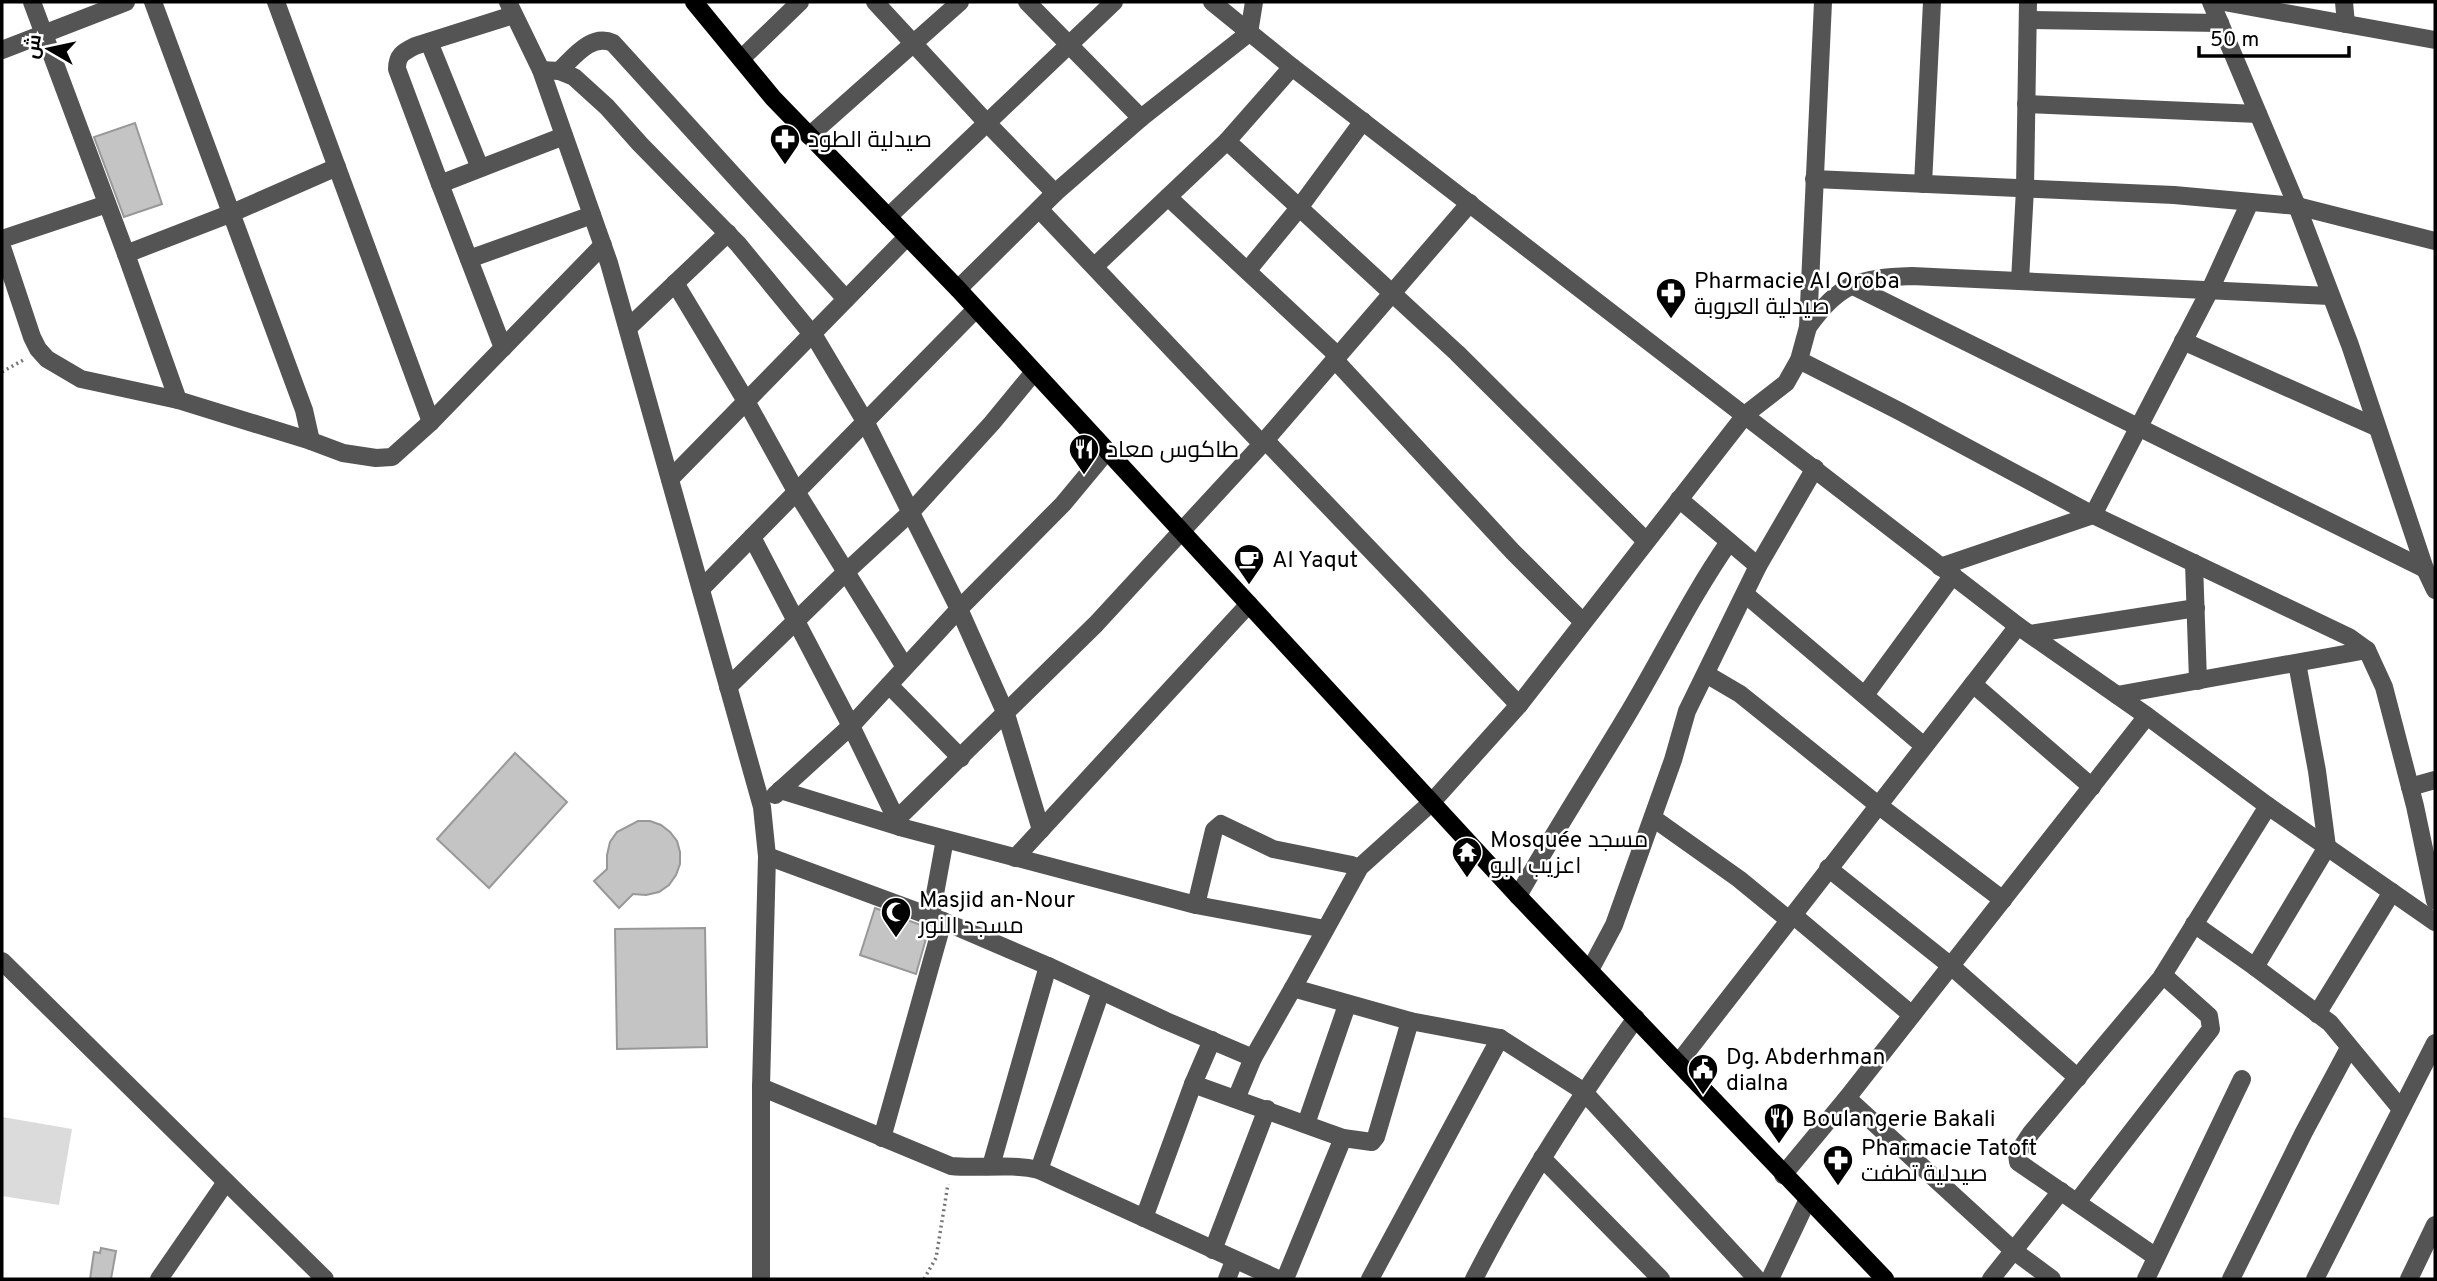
<svg xmlns="http://www.w3.org/2000/svg" width="2437" height="1281" font-family="Overpass,Cairo,sans-serif">
<style>
.pitch{fill:#dbdbdb}
.building{fill:#c4c4c4;stroke:#989898;stroke-width:2}
.lines{fill:none;stroke-linecap:round;stroke-linejoin:round}
.path{stroke:#767676;stroke-width:3.5;stroke-dasharray:2 3.5;stroke-linecap:butt}
.minor{stroke:#545454;stroke-width:18}
.major{stroke:#000;stroke-width:18}
.labels{text-anchor:middle;stroke-width:5;stroke-linejoin:round;paint-order:stroke}
.poi-label{font-size:23px;fill:#000;stroke:#fff;text-anchor:start}
</style>
<rect width="100%" height="100%" fill="#fff"/>
<!-- pitch -->
<path class="pitch" d="M2 1117 72 1129 59 1205 2 1196Z"/>
<!-- building -->
<g class="building">
<path d="M135 123 162 204 124 217 94 137Z"/>
<path d="M515 753 567 802 489 888 437 839Z"/>
<path d="M638 821H650L661 825 670 832 677 841 680 852V864L676 875 669 885 659 892 646 895 633 894 619 908 594 881 607 869V855L610 842 617 832Z"/>
<path d="M875 908 929 928 916 974 860 955Z"/>
<path d="M705 928 707 1047 617 1049 615 929Z"/>
<path d="M101 1248 116 1251 111 1279H90L94 1252 100 1253Z"/>
</g>
<g class="lines">
<!-- path -->
<g class="path">
<path d="M2 372 25 359"/>
<path d="M924 1279 936 1258 948 1184"/>
</g>
<!-- minor -->
<g class="minor">
<path d="M32 2 126 254 232 213 337 167"/>
<path d="M153 2 304 410 311 441 343 453 376 458 392 457 431 422 603 245"/>
<path d="M276 2 431 422"/>
<path d="M508 2 541 70 609 263 762 807 767 856 761 1087V1279"/>
<path d="M875 2 987 123 1055 193"/>
<path d="M1027 2 1141 118"/>
<path d="M1212 2 1292 67 2018 626 2147 716 2268 806 2435 922"/>
<path d="M2211 2 2297 206 2350 345 2425 569 2435 590"/>
<path d="M2224 2 2435 40"/>
<path d="M2344 2 2346 24"/>
<path d="M513 15 415 46C403 52 397 55 397 69L440 184 564 136"/>
<path d="M2028 20 2220 23"/>
<path d="M429 42 480 168"/>
<path d="M2 50 126 2"/>
<path d="M741 59 800 2"/>
<path d="M541 70 559 71 574 77 607 107 640 144 738 244 816 339 866 423 959 609 1006 714 1041 830"/>
<path d="M559 71C574 57 591 33 613 43L846 299"/>
<path d="M2026 104 2258 114"/>
<path d="M809 136 960 2"/>
<path d="M1227 141 1457 353 1646 541"/>
<path d="M1814 179 2174 195 2297 206 2435 241"/>
<path d="M440 184 503 348"/>
<path d="M1923 184 1932 2"/>
<path d="M1168 197 1337 355"/>
<path d="M888 217 1114 2"/>
<path d="M2 239 107 204"/>
<path d="M2 247 32 337 38 349 47 359 81 379 178 400"/>
<path d="M126 254 178 400 311 441"/>
<path d="M469 259 592 215"/>
<path d="M1095 266 1227 141 1292 67"/>
<path d="M1248 270 1299 208 1363 121"/>
<path d="M2020 281 2025 189 2028 2"/>
<path d="M675 283 746 401 797 493 905 667"/>
<path d="M1851 285 2425 569"/>
<path d="M958 289 1055 193 1141 118 1249 33 1254 2"/>
<path d="M1808 327C1840 283 1858 278 1912 276L2330 296"/>
<path d="M628 328 728 233"/>
<path d="M2183 341 2376 427"/>
<path d="M1334 359 1513 552 1583 622"/>
<path d="M1799 360 1901 412 2093 515 2349 637 2367 650 2384 687 2415 806 2435 901"/>
<path d="M1265 440 1519 705"/>
<path d="M1262 444 1470 203"/>
<path d="M670 479 907 237"/>
<path d="M1679 499 1758 566"/>
<path d="M752 537 851 726 900 827"/>
<path d="M2194 563 2198 681"/>
<path d="M1940 567 2093 515 2210 290 2250 202"/>
<path d="M701 589 976 309"/>
<path d="M1745 594 1924 746"/>
<path d="M2030 634 2196 608"/>
<path d="M2297 663 2317 771 2327 847 2255 967 2330 1023 2401 1109"/>
<path d="M1706 674 1740 694 1878 805 2003 900"/>
<path d="M1973 684 2092 787"/>
<path d="M889 685 961 758"/>
<path d="M728 687 847 571 910 513 992 423 1034 372"/>
<path d="M1865 695 1953 575"/>
<path d="M2117 695 2367 650"/>
<path d="M2410 787 2435 780"/>
<path d="M780 790 900 827 1196 905 1214 830 1221 824 1273 849 1352 865"/>
<path d="M775 795 851 726 959 609 1063 504 1107 451"/>
<path d="M1653 818 1739 879 1789 920"/>
<path d="M897 819 1096 624 1262 444 1040 210"/>
<path d="M767 856 943 921 1048 966 1166 1021 1253 1058 1293 988"/>
<path d="M1015 858 1249 604"/>
<path d="M1828 868 1951 966 2078 1078"/>
<path d="M1518 896C1552 836 1590 777 1626 717 1661 659 1690 598 1729 542"/>
<path d="M1196 905 1325 929"/>
<path d="M1793 915 1912 1015"/>
<path d="M931 916 945 839"/>
<path d="M2194 924 2255 967"/>
<path d="M2 961 325 1279"/>
<path d="M1590 970 1614 925 1673 760 1687 711 1758 566 1815 468"/>
<path d="M2317 1014 2392 892"/>
<path d="M1679 1062 2018 626"/>
<path d="M1193 1084 1343 1138"/>
<path d="M761 1087 951 1166C980 1169 1009 1163 1039 1170L1278 1279"/>
<path d="M1847 1098 2014 1251 2052 1279"/>
<path d="M1236 1099 1253 1058"/>
<path d="M1306 1124 1347 1005"/>
<path d="M882 1138 943 921"/>
<path d="M1542 1158 1661 1279"/>
<path d="M991 1166 1048 966"/>
<path d="M1039 1170 1101 991"/>
<path d="M1783 1175 1847 1098 2147 716"/>
<path d="M2077 1202 2211 1029 2209 1016 2163 975"/>
<path d="M1144 1218 1193 1084 1212 1040"/>
<path d="M1213 1250 1267 1109"/>
<path d="M2156 1257 2018 1162 2017 1154 2031 1133 2161 978 2268 806"/>
<path d="M159 1279 226 1182"/>
<path d="M1227 1279 1234 1261"/>
<path d="M1285 1279 1343 1138 1372 1142 1376 1137 1410 1021"/>
<path d="M1370 1279 1500 1038"/>
<path d="M1474 1279C1521 1187 1576 1102 1636 1018"/>
<path d="M1757 1279 1583 1091 1500 1038 1410 1021 1293 988 1360 867 1432 802 1519 705 1746 414 1786 383 1799 360 1808 327 1823 2"/>
<path d="M1770 1279 1807 1201"/>
<path d="M1991 1279 2061 1191"/>
<path d="M2146 1279 2242 1079"/>
<path d="M2231 1279 2304 1132 2349 1048"/>
<path d="M2315 1279 2435 1043"/>
<path d="M2409 1279 2435 1225"/>
</g>
<!-- major -->
<path class="major" d="M694 2 773 98 958 289 1518 896 1885 1279"/>
</g>
<!-- icons -->
<defs>
<g id="pharmacy-pin" transform="scale(1.575)"><path d="M0 17L-7.5 6A9.5 9.5 0 1 1 7.5 6Z" fill="#000" stroke="#fff"/><path d="M-2-6h4v4h4v4h-4v4h-4v-4h-4v-4h4Z" fill="#fff"/></g>
<g id="restaurant-pin" transform="scale(1.575)"><path d="M0 17L-7.5 6A9.5 9.5 0 1 1 7.5 6Z" fill="#000" stroke="#fff"/><path d="M-5-6h1v4h1v-4h1v4h1v-4h1v5L-1.5 .5V6h-2V.5L-5-1ZM5-6V6H3V1.5H1.5Q1.5-4 5-6Z" fill="#fff"/></g>
<g id="cafe-pin" transform="scale(1.575)"><path d="M0 17L-7.5 6A9.5 9.5 0 1 1 7.5 6Z" fill="#000" stroke="#fff"/><path d="M-5.5-4.5H6V0H3Q3 3.5 0 3.5H-2.5Q-5.5 3.5-5.5 0ZM3-3.2v2h1.7v-2ZM-6 4.5H4V6H-6Z" fill="#fff"/></g>
<g id="temple-pin" transform="scale(1.575)"><path d="M0 17L-7.5 6A9.5 9.5 0 1 1 7.5 6Z" fill="#000" stroke="#fff"/><path d="M0-6L5-2H3V0L6.5 2.5H4V6H1.5V3h-3V6H-4V2.5H-6.5L-3 0V-2H-5Z" fill="#fff"/></g>
<g id="mosque-pin" transform="scale(1.575)"><path d="M0 17L-7.5 6A9.5 9.5 0 1 1 7.5 6Z" fill="#000" stroke="#fff"/><path d="M3.5-4.9A6 6 0 1 0 3.5 4.9A5 5 0 1 1 3.5-4.9Z" fill="#fff"/></g>
<g id="civic-pin" transform="scale(1.575)"><path d="M0 17L-7.5 6A9.5 9.5 0 1 1 7.5 6Z" fill="#000" stroke="#fff"/><path d="M-.6-6.5H3V-4.5H.6V-3L4-1V1h2V6H-6V1h2V-1L-.6-3ZM-1.2 2.5V6h2.4V2.5Z" fill="#fff"/></g>
</defs>
<g fill-rule="evenodd">
<use href="#pharmacy-pin" x="785" y="139"/>
<use href="#pharmacy-pin" x="1671" y="293"/>
<use href="#restaurant-pin" x="1084" y="449"/>
<use href="#cafe-pin" x="1249" y="559"/>
<use href="#temple-pin" x="1467" y="852"/>
<use href="#mosque-pin" x="896" y="912"/>
<use href="#civic-pin" x="1703" y="1069"/>
<use href="#restaurant-pin" x="1779" y="1118"/>
<use href="#pharmacy-pin" x="1838" y="1160"/>
</g>
<g class="labels">
<!-- poi labels -->
<g class="poi-label">
<text x="808" y="147">صيدلية الطود</text>
<text x="1694" y="288">Pharmacie Al Oroba<tspan x="1694" dy="26">صيدلية العروبة</tspan></text>
<text x="1107" y="457">طاكوس معاد</text>
<text x="1272" y="567">Al Yaqut</text>
<text x="1490" y="847">Mosquée مسجد<tspan x="1490" dy="26">اعزيب البو</tspan></text>
<text x="919" y="907">Masjid an-Nour<tspan x="919" dy="26">مسجد النور</tspan></text>
<text x="1726" y="1064">Dg. Abderhman<tspan x="1726" dy="26">dialna</tspan></text>
<text x="1802" y="1126">Boulangerie Bakali</text>
<text x="1861" y="1155">Pharmacie Tatoft<tspan x="1861" dy="26">صيدلية تطفت</tspan></text>
</g>
</g>
<!-- border -->
<rect width="2437" height="1281" fill="none" stroke="#000000" stroke-width="7"/>
<!-- north arrow -->
<g transform="translate(49 49) rotate(279)" stroke="#ffffff" stroke-width="5" paint-order="stroke">
<path d="M0-5L12 26L0 18L-12 26Z" fill="#000000"/>
<text y="-10" font-size="19" font-weight="bold" text-anchor="middle" fill="#000000">ش</text>
</g>
<!-- scale -->
<path d="M2199 46v10h150v-10" fill="none" stroke="#000000" stroke-width="3.5"/>
<text x="2210" y="46" font-size="21" fill="#000000" stroke="#ffffff" stroke-width="5" paint-order="stroke">50 m</text>
</svg>
